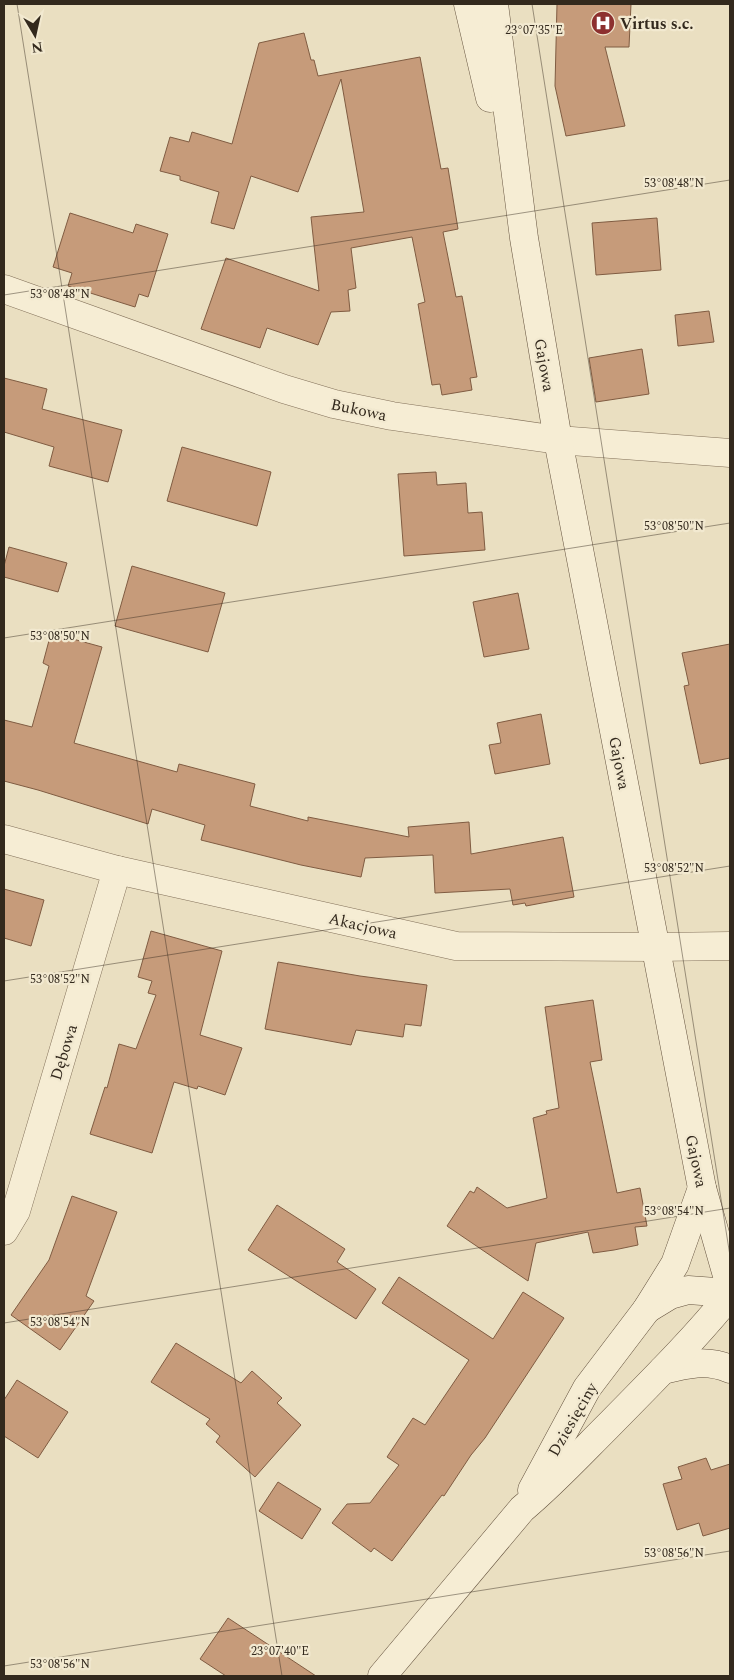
<svg xmlns="http://www.w3.org/2000/svg" width="734" height="1680" font-family="Spectral,serif">
<style>
.building{fill:#c69b7a;stroke:#805c42}
.lines{fill:none;stroke-linecap:round;stroke-linejoin:round}
.street-casing{stroke:#83715a;stroke-width:29}
.secondary-casing{stroke:#64523e;stroke-width:29}
.street{stroke:#f6edd4;stroke-width:28}
.secondary{stroke:#f6edd4;stroke-width:28}
.ticks{fill:none;stroke:#33291d;stroke-width:1;stroke-opacity:0.45}
.labels{text-anchor:middle;stroke-width:4.5;stroke-linejoin:round;paint-order:stroke}
.poi-label{font-size:16px;font-weight:bold;fill:#33291d;stroke:#f2e9d0;text-anchor:start}
.street-label{font-size:16px;fill:#33291d;stroke:#f2e9d0}
.ticks-label{font-size:12px;text-anchor:middle;fill:#33291d;stroke:#f2e9d0;stroke-width:4.5;stroke-linejoin:round;paint-order:stroke}
</style>
<rect width="100%" height="100%" fill="#eadfc1"/>
<!-- building -->
<g class="building">
<path d="M557 4H631L629 47H605L625 126 566 136 555 86Z"/>
<path d="M304 33 311 60H314L318 76 420 57 441 169 448 168 458 229 443 232 456 297 462 296 477 377 470 378 472 390 442 395 440 384 432 385 418 304 425 302 412 237 351 248 356 288 348 290 350 311 331 312 318 345 267 328 260 348 201 329 226 258 319 291 311 217 364 212 341 79 298 192 251 176 234 229 211 223 219 192 180 180V176L160 171 170 137 189 142 192 132 232 144 259 43Z"/>
<path d="M70 213 133 233 136 224 168 234 148 297 139 294 135 307 68 286 72 273 53 267Z"/>
<path d="M657 218 661 270 596 275 592 223Z"/>
<path d="M709 311 714 342 678 346 675 315Z"/>
<path d="M642 349 649 394 596 402 589 358Z"/>
<path d="M4 378 47 389 42 409 122 430 108 482 49 466 54 447 4 432Z"/>
<path d="M182 447 271 472 257 526 167 501Z"/>
<path d="M436 472 437 485 466 483 468 513 482 512 485 550 404 556 398 474Z"/>
<path d="M9 547 67 563 58 592 4 577V566Z"/>
<path d="M132 566 225 593 208 652 115 626Z"/>
<path d="M518 593 529 649 484 657 473 602Z"/>
<path d="M51 633 102 647 74 743 177 772 179 764 255 784 250 806 308 821V817L409 837 408 827 469 822 471 854 563 837 574 897 526 906 525 903 513 905 510 889 435 893 433 855 365 858 361 877 301 865 201 840 205 825 152 809 148 824 38 790 4 781V720L32 727 49 666 43 663Z"/>
<path d="M730 644V758L700 764 684 686 689 685 682 653Z"/>
<path d="M541 714 550 764 495 774 489 745 501 743 497 723Z"/>
<path d="M4 889 44 900 31 946 4 938Z"/>
<path d="M151 931 222 951 200 1035 242 1048 225 1095 198 1086 197 1089 174 1082 152 1153 90 1134 105 1087 107 1088 119 1044 136 1049 156 995 148 993 152 981 138 977Z"/>
<path d="M278 962 360 976 427 985 421 1026 405 1024 403 1037 356 1030 351 1045 265 1029Z"/>
<path d="M593 1000 602 1060 590 1062 617 1193 640 1188 647 1226 635 1227 638 1245 614 1250 593 1253 588 1232 536 1243 528 1281 447 1226 470 1191 474 1193 477 1187 507 1208 547 1198 533 1118 547 1114 546 1111 559 1108 545 1007Z"/>
<path d="M72 1196 117 1212 86 1296 94 1301 60 1350 11 1315 49 1260Z"/>
<path d="M277 1205 345 1249 337 1262 376 1289 356 1319 248 1250Z"/>
<path d="M399 1277 493 1339 523 1292 564 1318 485 1438 471 1455 444 1496 442 1495 392 1561 374 1548 371 1552 332 1523 347 1504 370 1503 399 1465 387 1457 413 1418 425 1425 469 1360 382 1303Z"/>
<path d="M176 1343 241 1383 252 1371 282 1398 277 1403 301 1425 255 1477 216 1442 220 1436 206 1424 210 1419 151 1382Z"/>
<path d="M17 1380 68 1412 38 1458 4 1436V1400Z"/>
<path d="M706 1458 711 1470 730 1464V1528L703 1536 699 1523 677 1530 663 1484 682 1479 678 1467Z"/>
<path d="M278 1482 321 1509 302 1539 259 1511Z"/>
<path d="M228 1618 316 1676H226L200 1659Z"/>
</g>
<g class="lines">
<!-- street casing -->
<g class="street-casing">
<g id="street">
<path d="M4 289 284 389 334 404 392 416 558 440 730 453"/>
<path d="M4 839 117 870 456 946 655 947 730 946"/>
<path d="M4 1231 16 1211 117 870"/>
</g>
</g>
<!-- secondary casing -->
<g class="secondary-casing">
<g id="secondary">
<path d="M468 4 490 98"/>
<path d="M494 4 524 238 558 440 702 1188 730 1286"/>
<path d="M647 1309 670 1295 688 1290 730 1293"/>
<path d="M663 1370C687 1364 707 1359 730 1369"/>
<path d="M532 1490 587 1388 647 1309 675 1264 702 1188"/>
<path d="M382 1676 522 1509C552 1484 579 1455 607 1427 649 1384 692 1342 730 1295"/>
</g>
</g>
<!-- street -->
<use href="#street" class="street"/>
<!-- secondary -->
<use href="#secondary" class="secondary"/>
</g>
<!-- ticks -->
<path class="ticks" d="M17 4 282 1676M532 4 730 1256M4 295 730 180M4 638 730 523M4 981 730 866M4 1323 730 1208M4 1666 730 1551"/>
<!-- icons -->
<defs>
<g id="hospital-disc" transform="scale(1.25)"><circle r="9.5" fill="#8d302f" stroke="#f2e9d0"/><path d="M-5-5h3v3.5h4V-5h3V5h-3V1.5h-4V5h-3Z" fill="#fff"/></g>
</defs>
<g fill-rule="evenodd">
<use href="#hospital-disc" x="603" y="23"/>
</g>
<g class="labels">
<!-- poi labels -->
<g class="poi-label">
<text x="620" y="29">Virtus s.c.</text>
</g>
<!-- street labels -->
<g class="street-label">
<text transform="translate(545 365) rotate(80)" y="6">Gajowa</text>
<text transform="translate(359 409) rotate(12)" y="6">Bukowa</text>
<text transform="translate(620 763) rotate(79)" y="6">Gajowa</text>
<text transform="translate(363 925) rotate(13)" y="6">Akacjowa</text>
<text transform="translate(63 1052) rotate(-73)" y="6">Dębowa</text>
<text transform="translate(697 1161) rotate(78)" y="6">Gajowa</text>
<text transform="translate(572 1419) rotate(-60)" y="6">Dziesięciny</text>
</g>
</g>
<g class="ticks-label">
<text x="534" y="34">23°07'35"E</text>
<text x="674" y="187">53°08'48"N</text>
<text x="60" y="298">53°08'48"N</text>
<text x="674" y="530">53°08'50"N</text>
<text x="60" y="640">53°08'50"N</text>
<text x="674" y="872">53°08'52"N</text>
<text x="60" y="983">53°08'52"N</text>
<text x="674" y="1215">53°08'54"N</text>
<text x="60" y="1326">53°08'54"N</text>
<text x="674" y="1557">53°08'56"N</text>
<text x="280" y="1655">23°07'40"E</text>
<text x="60" y="1668">53°08'56"N</text>
</g>
<!-- border -->
<rect width="734" height="1680" fill="none" stroke="#33291d" stroke-width="10"/>
<!-- north arrow -->
<g transform="translate(35 35) rotate(171)" stroke="#f2e9d0" stroke-width="4" paint-order="stroke">
<path d="M0-4L9 19L0 12L-9 19Z" fill="#33291d"/>
<text y="-8" font-size="14" font-weight="bold" text-anchor="middle" fill="#33291d">N</text>
</g>
</svg>
